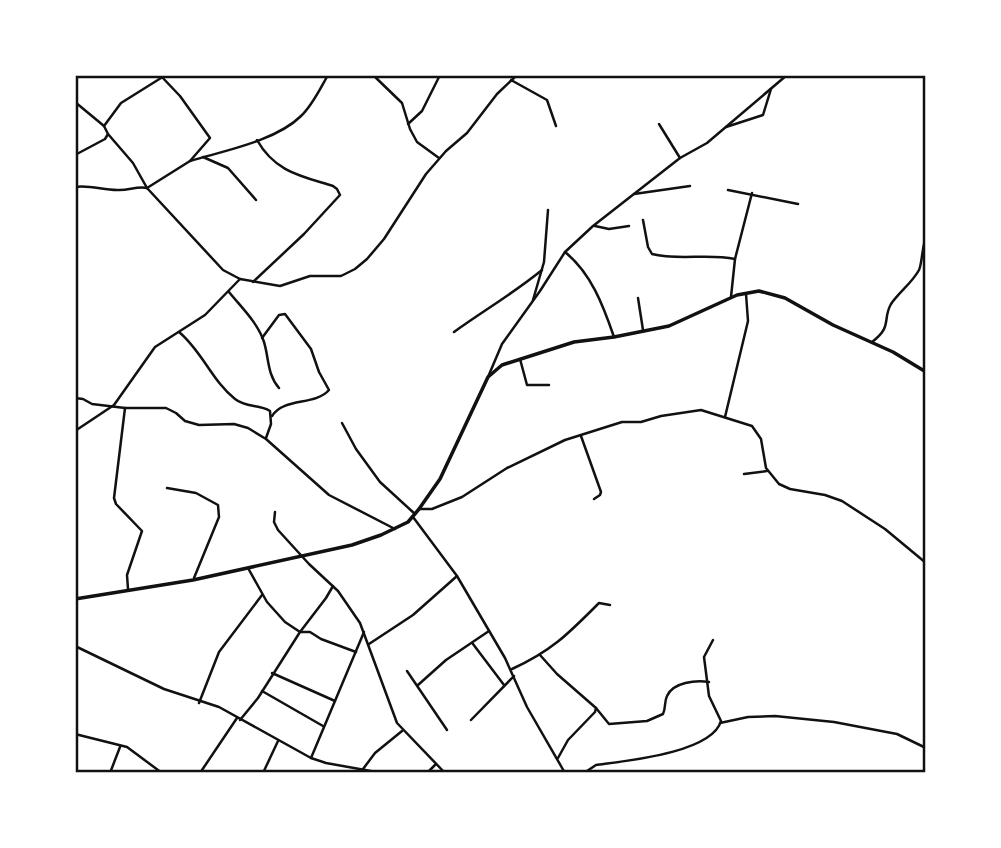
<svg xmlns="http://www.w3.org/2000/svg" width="1001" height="848" font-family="Ubuntu,sans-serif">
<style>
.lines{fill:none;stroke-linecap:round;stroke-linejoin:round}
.minor{stroke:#111;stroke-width:2.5}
.tertiary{stroke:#111;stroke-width:3.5}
.neatline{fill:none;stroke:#111;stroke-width:2.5}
</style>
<rect width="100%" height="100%" fill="#fff"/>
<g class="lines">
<!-- minor -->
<g class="minor">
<path d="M373 75 402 103 410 129 417 142 439 158"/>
<path d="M511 80 547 100 556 126"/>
<path d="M75 102 104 126 108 134 105 139 75 155"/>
<path d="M408 124 422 111 440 75"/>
<path d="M659 124 680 158"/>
<path d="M104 126 121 103 161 78"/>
<path d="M726 127 763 115 771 89"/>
<path d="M108 134 133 163 147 188 223 270 240 279 280 286 310 276H341L355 269 367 259 384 239 426 174 446 151 467 133 497 94 517 75"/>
<path d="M203 157 228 168 256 200"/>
<path d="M190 161C223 151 276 141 301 116 312 106 320 89 328 75"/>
<path d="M75 187C90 185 103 190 117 190 128 191 136 186 147 188"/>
<path d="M147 188 190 161 210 138 180 96 160 75"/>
<path d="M728 190 798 204"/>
<path d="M634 194 690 186"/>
<path d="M643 220 648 247 652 254C679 261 707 253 735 259"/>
<path d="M595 226 609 229 629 226"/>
<path d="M565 252C591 273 603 305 614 337"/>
<path d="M253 282 304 234 340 195 337 189 333 186C301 176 275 172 257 140"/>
<path d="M229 292C241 307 258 323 264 342 269 358 267 374 279 388"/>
<path d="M731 297 735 259 752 193"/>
<path d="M638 298 643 330"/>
<path d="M533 300 544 262 548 210"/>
<path d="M179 332C202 351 212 381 235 399 246 408 259 404 270 411L271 424 266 438"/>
<path d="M454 332C483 311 514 293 542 270"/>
<path d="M262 338 279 315 285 314 311 349 319 372 329 390C315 406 284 397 272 416"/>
<path d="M872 342C893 326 882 320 891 304 899 292 912 283 919 270 922 264 922 247 926 237"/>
<path d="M520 359 527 385H549"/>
<path d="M488 377 502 344 540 291 565 252 593 226 680 158 707 143 787 75"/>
<path d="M75 398 83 399 92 404 125 408H166L176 413 185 421 199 425 234 424 248 428 266 439 329 495 395 529"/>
<path d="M125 408 114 498 116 504 142 531 127 575 128 589"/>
<path d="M725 417 748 321 746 294"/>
<path d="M342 423 356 449 380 482 415 514"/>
<path d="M75 431 114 405 155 347 205 315 240 279"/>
<path d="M581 436 601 492 600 495 594 499"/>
<path d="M744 474 767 471"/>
<path d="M167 488 196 493 218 505 219 517 194 578"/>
<path d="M419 509H432L462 497 507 468 565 440 622 422H641L661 416 701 410 752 426 761 439 766 468 779 484 790 489 825 495 842 501 885 529 926 563"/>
<path d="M275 512 274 522 278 530 309 564 338 591 360 623 397 723 445 773"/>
<path d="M413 517 457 576 505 658 527 707 565 773"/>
<path d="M75 544 76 538"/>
<path d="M248 568 267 602 285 622 300 632H310L321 639 356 652"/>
<path d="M369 644 413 615 457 576"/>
<path d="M473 644 504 685"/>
<path d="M75 646 164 689 219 707 311 758 326 763 382 773"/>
<path d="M540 655 557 674 596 708 595 712 568 740 558 758"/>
<path d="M512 669C552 651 569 633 599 603L610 605"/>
<path d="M407 671 447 730"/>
<path d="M272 673 335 701"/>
<path d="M418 685 446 660 489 631"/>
<path d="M262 691 323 726"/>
<path d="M199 703 219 652 262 595"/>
<path d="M596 708 609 724 647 721 663 714C666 708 664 702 667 696 673 682 696 680 709 682"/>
<path d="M240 720 258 698 300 632 326 598 333 586"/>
<path d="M471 720 514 676"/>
<path d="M720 723 748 717 775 716 834 722 897 734 926 748"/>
<path d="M75 734 127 747 162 773"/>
<path d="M311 758 364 632"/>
<path d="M363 769 375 753 402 731"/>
<path d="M110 773 120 747"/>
<path d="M200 773 237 718"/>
<path d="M263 773 278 741"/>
<path d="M427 773 435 765"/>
<path d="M584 773 596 765C625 761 712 753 721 721L709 696 704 657 713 640"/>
</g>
<!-- tertiary -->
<path class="tertiary" d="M75 599 193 580 352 545 381 535 408 522 419 509 440 479 488 377 502 365 574 342 614 337 669 326 737 295 759 291 785 298 833 325 893 352 926 372"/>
</g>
<!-- border -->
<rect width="1001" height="848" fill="none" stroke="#ffffff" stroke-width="154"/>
<rect x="77" y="77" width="847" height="694" class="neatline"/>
</svg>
